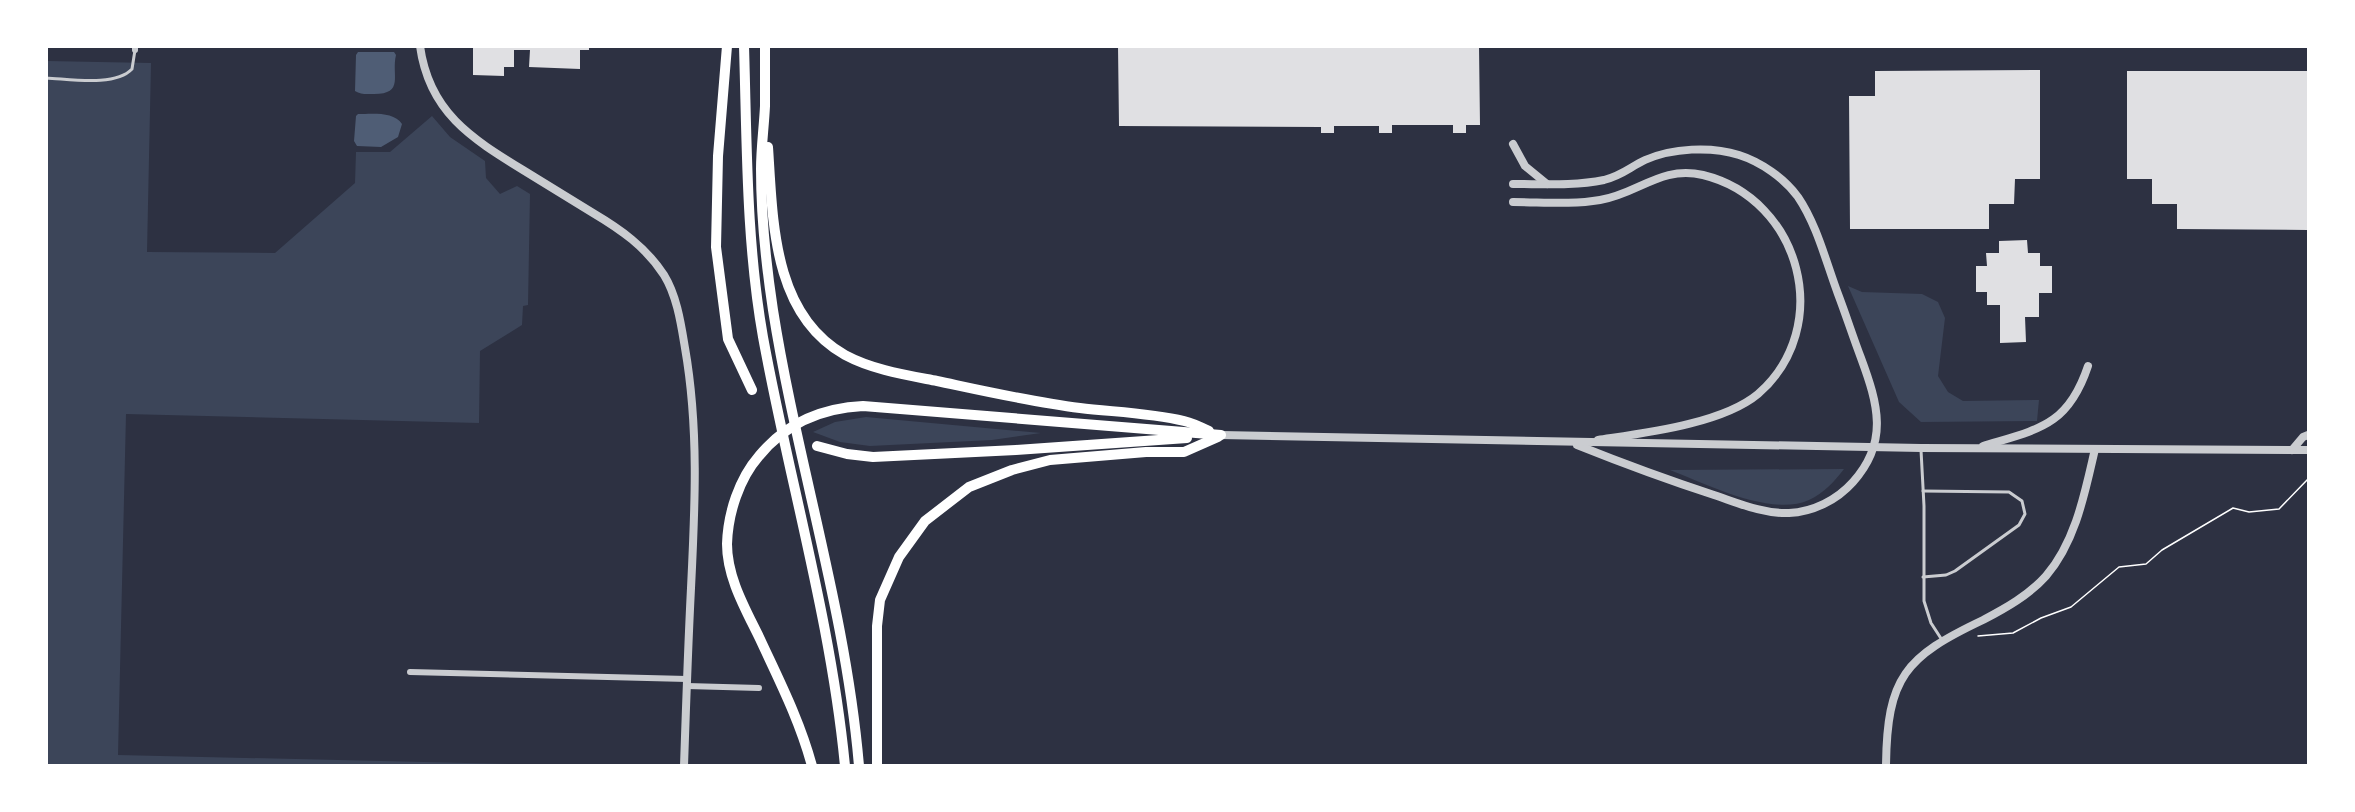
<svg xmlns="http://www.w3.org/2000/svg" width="2355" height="812" font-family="'PT Sans',sans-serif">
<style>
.green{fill:#3c4559}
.water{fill:#4f5d75}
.building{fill:#e0e0e3}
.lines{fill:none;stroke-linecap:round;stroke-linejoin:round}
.path{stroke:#fff;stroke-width:1.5}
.service{stroke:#caccd0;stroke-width:3}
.minor{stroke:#caccd0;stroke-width:6}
.tertiary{stroke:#caccd0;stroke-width:8}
.motorway{stroke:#fff;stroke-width:10}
</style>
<rect width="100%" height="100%" fill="#2d3142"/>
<!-- green -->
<g class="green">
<path d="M47 61 151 63 147 252 275 253 355 183 356 152H390L432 116 450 137 485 161 486 178 500 194 517 186 530 194 528 305 523 306 522 325 480 351 479 423 126 414 118 755 554 765 47 766Z"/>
<path d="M1848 286 1862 292 1922 294 1938 302 1945 318 1938 376 1948 392 1963 401 2039 400 2037 421 1921 422 1899 402Z"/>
<path d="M866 417 1041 433 992 440 870 446 840 442 813 432 835 422Z"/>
<path d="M1844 469C1834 482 1824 493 1809 500 1771 517 1706 484 1670 470Z"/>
</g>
<!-- water -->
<g class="water">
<path d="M358 52H394L396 55C391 75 405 94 374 94 367 94 361 95 355 91L356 55Z"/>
<path d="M358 114C371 114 394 111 402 124L398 137 381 147 357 146 354 141 356 116Z"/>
</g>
<!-- building -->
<g class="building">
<path d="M473 46H589V50H580V69L529 67 530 50H514V67H504V76L473 75Z"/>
<path d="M1118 46H1479L1480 125H1466V133H1453V125H1392V133H1379V126H1334V133H1321V127L1119 126Z"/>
<path d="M2040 70V179H2015L2014 204H1989V229H1850L1849 96H1875V71Z"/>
<path d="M2127 71H2308V230L2177 229V204H2152V179H2127Z"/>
<path d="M2027 240 2028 253H2040V266H2052V293H2039V317H2025L2026 342 2000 343V305H1987V292H1976V266H1987L1986 253H1999V241Z"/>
</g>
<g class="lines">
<!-- path -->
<path class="path" d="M1978 636 2013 633 2041 618 2071 607 2119 567 2146 564 2162 550 2233 508 2249 512 2279 509 2308 479"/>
<!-- service -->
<g class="service">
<path d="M46 78C70 79 115 87 132 69L135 50"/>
<path d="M1921 450 1924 506V601L1931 623 1942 640"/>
<path d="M1923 491 2009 492 2022 501 2025 514 2019 525 1955 571 1946 575 1923 577"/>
</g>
<!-- minor -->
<g class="minor">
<path d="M135 50V46"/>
<path d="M410 672 687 679"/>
<path d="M687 686 759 688"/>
</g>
<!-- tertiary -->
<g class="tertiary">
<path d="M420 46C429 112 471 138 523 170 546 184 569 198 593 213 620 229 646 247 664 275 677 296 681 324 685 348 699 428 695 508 691 588 688 647 686 706 684 766"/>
<path d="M1513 144 1525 166 1547 184"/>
<path d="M1513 184C1544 184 1574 186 1604 180 1623 175 1630 167 1645 160 1672 148 1711 146 1739 155 1761 162 1784 178 1798 197 1817 225 1826 262 1838 294 1846 315 1853 337 1861 358 1878 404 1889 442 1853 482 1837 500 1813 512 1789 513 1763 514 1738 503 1714 495 1668 480 1622 463 1577 445"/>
<path d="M1513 202C1542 202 1571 205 1600 200 1638 194 1661 165 1703 175 1801 199 1835 327 1758 394 1722 424 1644 433 1598 440"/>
<path d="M1221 435 1921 448 2308 450"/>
<path d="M1983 446C2039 429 2068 426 2088 366"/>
<path d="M2292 450 2303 437 2308 435"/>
<path d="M1886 766C1887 677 1905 657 1983 620 2006 608 2029 595 2046 576 2076 541 2085 492 2095 449"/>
</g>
<!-- motorway -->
<g class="motorway">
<path d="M727 46 718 156 716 247 728 339 752 390"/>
<path d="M744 46C747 143 746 241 763 337 789 480 831 620 845 766"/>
<path d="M765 46C765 66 765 86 765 106 764 127 761 148 761 169 761 216 766 264 773 310 797 463 846 611 859 766"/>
<path d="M768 147C773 220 772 314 845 355 873 370 906 375 937 381 984 391 1032 402 1080 408 1114 412 1151 413 1184 421 1193 423 1201 427 1209 431"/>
<path d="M817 446 847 454 873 457 1016 450 1187 438"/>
<path d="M812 766C800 721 779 680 760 639 746 610 727 578 727 544 728 513 739 479 759 456 786 423 822 408 863 406L1221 435"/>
<path d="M877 766V626L880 600 899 557 925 521 969 487 1012 470 1050 460 1146 452H1184L1218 437"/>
</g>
</g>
<!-- border -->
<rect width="2355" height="812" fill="none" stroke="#ffffff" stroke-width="96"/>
</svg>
